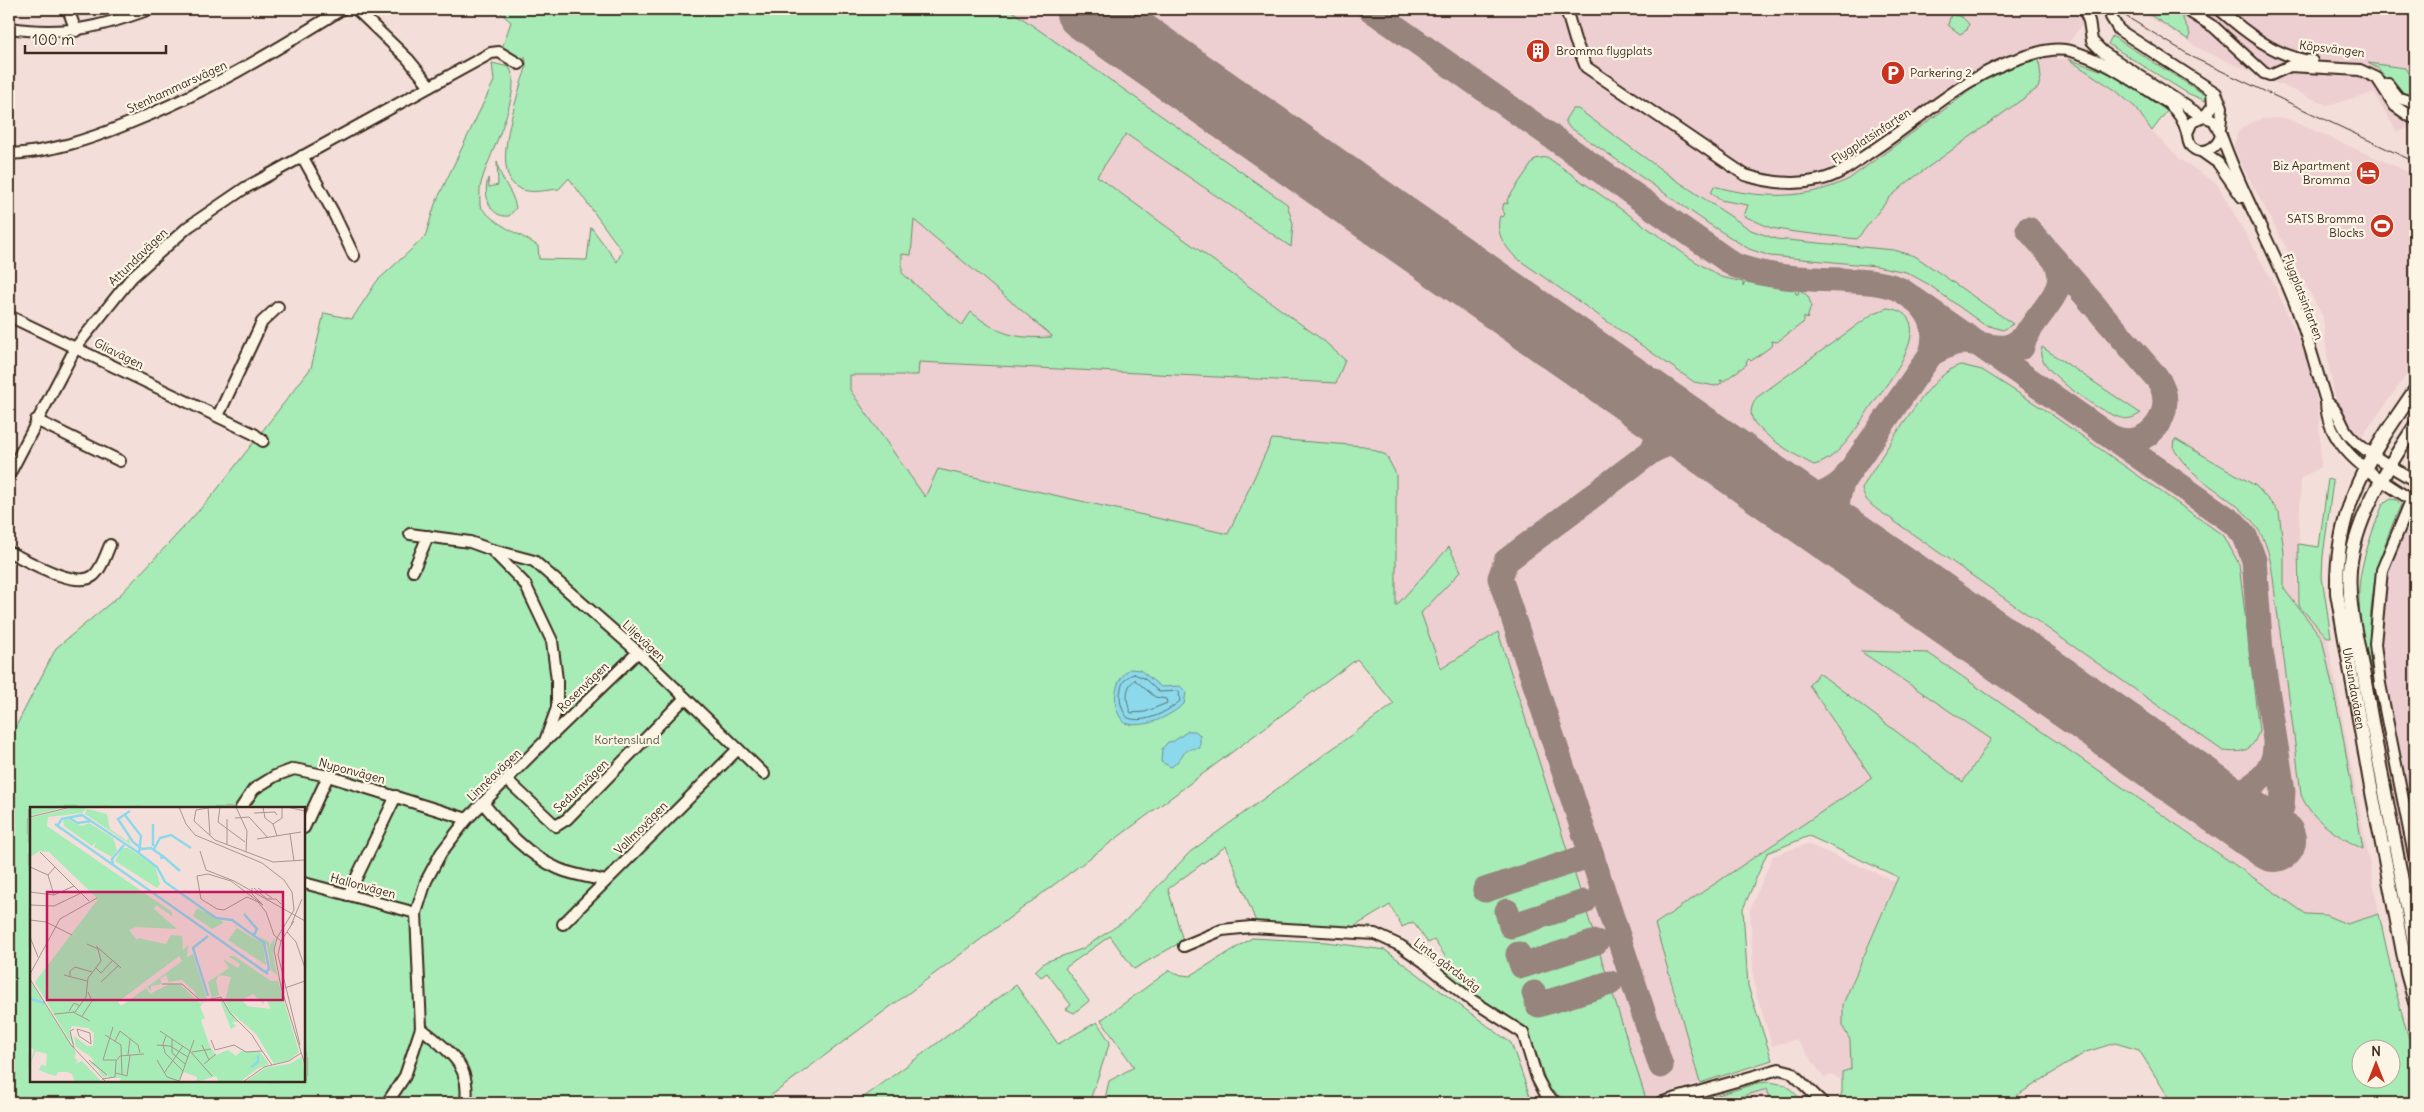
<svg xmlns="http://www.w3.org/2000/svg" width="2424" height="1112" font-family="Delius,sans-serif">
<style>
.built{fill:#edced1}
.green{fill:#a7ebb6;stroke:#718a6a;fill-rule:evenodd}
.water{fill:#8cd9eb;stroke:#6c9399}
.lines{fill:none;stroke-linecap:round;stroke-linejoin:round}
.shore{stroke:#5b7070;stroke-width:1}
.taxiway{stroke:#97847c;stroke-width:25}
.runway{stroke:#97847c;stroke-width:64}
.minor-casing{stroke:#3b2a1e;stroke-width:14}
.major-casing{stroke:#3b2a1e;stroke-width:16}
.minor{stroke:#fcf5e5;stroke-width:10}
.major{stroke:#fcf5e5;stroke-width:12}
.tram{stroke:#3b2a1e;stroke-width:1}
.labels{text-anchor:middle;stroke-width:4.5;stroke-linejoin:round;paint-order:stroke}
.street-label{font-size:12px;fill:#3b2a1e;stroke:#fcf5e5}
.poi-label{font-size:12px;fill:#3b2a1e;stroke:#fcf5e5;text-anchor:start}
.park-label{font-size:12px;fill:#565a44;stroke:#fcf5e5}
.inset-river{fill:none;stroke:#8cd9eb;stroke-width:2.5}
.inset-road{fill:none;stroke:#a9968e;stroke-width:1}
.view{fill:#c2185b;fill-opacity:0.15;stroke:#c2185b;stroke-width:2.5}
.inset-edge{fill:none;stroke:#3b2a1e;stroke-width:2.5}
</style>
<rect width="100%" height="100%" fill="#f3ded9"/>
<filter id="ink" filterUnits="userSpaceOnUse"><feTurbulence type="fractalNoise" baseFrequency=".02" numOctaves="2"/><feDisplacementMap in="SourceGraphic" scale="10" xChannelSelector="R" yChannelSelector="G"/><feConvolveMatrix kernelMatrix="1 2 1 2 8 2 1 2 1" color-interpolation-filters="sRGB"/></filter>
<g filter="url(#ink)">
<!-- built -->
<g class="built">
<path d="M549 9H2094L2056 59H2068L2115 90 2136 108 2152 131 2180 159 2217 184 2274 284 2306 356 2318 405 2321 464 2320 467 2301 478 2297 584 2299 605 2327 637 2379 914 2380 989 2362 1050V1080L2377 1088 1809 836 1767 853 1743 909 1748 986 1772 1060 1633 1103H1569L1548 1088 1383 610 925 498 850 390 849 359Z"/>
<path d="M2136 9H2415V125L2397 132 2374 93 2327 105 2204 51Z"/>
<path d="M2285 118 2415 175V363L2356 445 2342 430 2328 361 2323 317 2240 161 2234 147 2237 134 2244 126 2261 119Z"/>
<path d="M2415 474V919L2391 794 2371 669 2369 633 2371 595 2378 562 2391 526Z"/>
<path d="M1807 844 1895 881 1843 1004V1027L1850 1040 1851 1069 1842 1072 1843 1080 1831 1075 1824 1077 1796 1039 1772 1046 1754 985 1750 910 1773 856Z"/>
<path d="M1767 1089 1772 1103H1718Z"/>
</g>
<!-- green -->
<g class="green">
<path d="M496 9H1009L1287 204 1293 224 1291 247 1126 134 1097 176 1324 341 1345 360 1336 383 919 362 918 375H850V390L925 497 938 469 1228 534 1272 439 1364 446 1386 455 1396 474V606L1449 547 1461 571 1421 613 1441 669 1498 632 1646 1099 1633 1103H1569L1548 1088 1528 1029 1471 992 1441 968 1445 956 1434 940 1428 943 1413 922 1402 927 1390 905 1352 928 1256 922 1226 846 1168 889 1183 941 1134 969 1110 936 1065 968 1089 1001 1074 1013 1066 1009 1071 1005 1047 973 1041 977 1035 971 1045 962 1082 949 1126 920 1190 852 1394 704 1357 659 761 1103H9V740L56 648 120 595 171 541 212 496 311 368 324 313 352 319 377 281 425 237 435 204 494 81 492 63 509 67C525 88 489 155 482 180 479 188 480 197 480 206 494 225 519 233 538 246L539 259 587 260 591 227 617 262 622 251 569 178 559 189C546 190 532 194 520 189 490 176 515 106 521 83 524 73 528 68 525 57L519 58 501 51 511 22ZM914 220 1052 336V337C1014 339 1000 335 971 312L962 325 902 273V254L911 255ZM31 808H304V1081H31Z"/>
<path d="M2141 9H2178L2190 34 2189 40Z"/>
<path d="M1951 14 1962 17 1969 24 1967 30 1960 34 1948 25Z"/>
<path d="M2112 36 2207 96 2206 101 2187 93 2108 44Z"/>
<path d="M2068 59 2100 70H2107L2167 111 2152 131 2136 108 2115 90Z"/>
<path d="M2039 60 2041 78 2038 88 1909 181 1889 198 1857 239 1795 232 1771 228 1744 216 1748 205 1720 200 1711 193 1714 186C1759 199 1807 200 1849 179L1986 79 2014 65Z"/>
<path d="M2368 63 2405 68 2412 79 2413 96 2409 98 2394 90 2379 69Z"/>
<path d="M1572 109H1578L1670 176 1751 230 1776 239 1894 250 1915 256 2013 324 2003 330 1983 324 1928 284 1906 272 1876 266 1770 256 1749 249 1709 224 1568 126 1565 120Z"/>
<path d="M1547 157 1693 260 1721 277 1743 282V286L1746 282 1795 290 1796 294H1798L1799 290C1807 293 1810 298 1811 306L1807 319 1804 317V322L1777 342 1772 341 1773 345 1751 361 1749 359 1746 361 1747 364 1724 381 1720 380 1722 383 1715 386 1694 382 1515 257C1504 244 1495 234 1500 216L1503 217 1505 214 1502 210 1504 203 1508 204 1507 200 1535 159Z"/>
<path d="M497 161C499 179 513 190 516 208L509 216C489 218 483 195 488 178L489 187 498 185Z"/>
<path d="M1887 308C1942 315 1889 382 1874 402 1859 423 1841 459 1814 465 1799 458 1760 434 1753 420 1749 412 1752 406 1756 398L1874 313Z"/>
<path d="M2042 347 2140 413H2141C2135 417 2129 420 2122 418 2103 415 2044 374 2041 355 2040 352 2042 350 2042 347Z"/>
<path d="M1961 365 1982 370 2042 408 2224 536 2239 564 2259 731C2252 752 2243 753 2223 751L1894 521C1882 512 1864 504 1862 489L1868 478C1885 452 1932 370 1961 365Z"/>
<path d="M2175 439 2256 486 2279 512 2284 552V589L2322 638 2341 726 2363 849C2339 837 2312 821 2301 795 2294 733 2286 672 2277 610 2273 584 2273 552 2258 529 2237 496 2194 484 2174 449Z"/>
<path d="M2328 479 2333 481 2323 556 2322 577 2331 637H2327L2299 606 2298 544 2319 547Z"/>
<path d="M2391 499 2397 500 2401 505C2374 563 2367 605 2371 669 2363 640 2356 608 2360 578 2364 553 2374 527 2383 504Z"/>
<path d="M1860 651 1928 653 2306 914 2325 915 2347 924 2379 914 2396 992 2415 1061V1103H2253L2245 1096 2243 1103H2172L2139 1050 2115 1043 2086 1052 2005 1103H1838L1842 1092V1072L1851 1069 1850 1040 1843 1027V1004L1898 877 1809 836 1767 853 1743 909 1748 986 1772 1060 1700 1083 1655 924 1872 778 1809 685 1819 673 1963 782 1991 739ZM2362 1050H2392V1080H2362Z"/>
<path d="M1252 938 1326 942 1385 950 1511 1043 1531 1099 1535 1103H1104L1109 1081 1134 1067 1101 1020 1170 970 1175 974 1190 976Z"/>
<path d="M1016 985 1058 1044 1097 1022 1110 1042 1089 1103H856Z"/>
<path d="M1769 1082 1786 1085 1805 1103H1772L1767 1089 1718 1103H1691L1758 1083Z"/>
</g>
<!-- water -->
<g class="water">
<path d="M1130 669 1140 670 1161 687 1180 686 1186 692 1184 704C1168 717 1146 729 1125 723 1110 709 1113 680 1130 669Z"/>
<path d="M1188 731H1195L1200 735V748C1180 748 1185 758 1171 767L1161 762 1162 749 1168 742 1174 741Z"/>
</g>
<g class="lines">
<!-- shore -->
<g class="shore">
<path d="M1134 674 1144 678 1159 692 1179 691 1180 701C1167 712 1145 724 1128 718 1117 707 1116 678 1134 674Z"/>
<path d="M1135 680 1155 697 1166 699 1167 703 1145 712 1131 713C1126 703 1124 686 1135 680Z"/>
</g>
<!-- taxiway -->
<g class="taxiway">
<path d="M1370 9 1734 265C1767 278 1805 279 1841 280 1861 282 1882 281 1901 290L2235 524 2245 536 2254 560 2261 651 2283 791 2282 807 2275 821 2263 827 2251 824"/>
<path d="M2028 229 2157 378C2180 408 2149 454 2112 437"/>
<path d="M1920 304C1934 319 1937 333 1931 354 1940 349 1950 343 1961 342 1986 341 2007 360 2027 332"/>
<path d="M2022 347C2028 317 2075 292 2055 260"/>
<path d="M1645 399C1664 417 1662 428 1652 451 1677 439 1683 437 1710 445"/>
<path d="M1652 451 1506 561 1500 578 1661 1066"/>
<path d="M1843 481 1931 354"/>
<path d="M1783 496C1808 500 1824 497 1843 481 1834 507 1835 516 1847 541"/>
<path d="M2193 784C2202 788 2212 793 2223 794 2249 795 2276 772 2275 745"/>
<path d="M1485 890 1592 855"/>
<path d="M1507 911 1511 926 1584 902"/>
<path d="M1518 954 1522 966 1596 942"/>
<path d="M1534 993 1538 1005 1610 983"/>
</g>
<!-- runway -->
<path class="runway" d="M1087 9 2274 840"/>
<!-- minor casing -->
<g class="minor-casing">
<g id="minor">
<path d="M68 9 76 31"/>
<path d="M356 9 408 59 430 86"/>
<path d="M1566 9 1575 40 1586 67 1745 175C1770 183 1793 186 1819 180 1839 176 1856 162 1872 151 1921 119 1966 74 2023 57 2039 52 2054 47 2071 51 2106 60 2137 84 2168 103 2178 112 2184 120 2187 133 2188 137 2188 141 2190 145 2201 158 2218 148 2221 135L2214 120 2204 117 2192 122 2187 133"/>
<path d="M2084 9 2089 21 2092 41 2103 52 2203 117"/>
<path d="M2111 9V17L2119 30 2216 93 2222 107 2220 129"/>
<path d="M2185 9 2214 27 2264 73 2270 75 2290 66 2360 70 2377 78 2395 106 2411 117"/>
<path d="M2219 9C2244 31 2277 58 2312 61"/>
<path d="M9 28C64 36 98 28 150 9"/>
<path d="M2388 84 2399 98 2412 102"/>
<path d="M2204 117 2213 106 2212 91"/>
<path d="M2221 135C2240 191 2270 241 2292 296 2306 330 2315 366 2326 401 2326 449 2375 476 2410 499"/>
<path d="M2201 151 2218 163 2242 197"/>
<path d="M9 154C51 152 88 140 127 124 203 94 272 53 342 9"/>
<path d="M302 156 333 212 354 256"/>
<path d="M9 316 254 434 263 441"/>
<path d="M2326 401C2342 413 2339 424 2350 436 2368 455 2393 467 2415 481"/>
<path d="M218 416 262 322 278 307"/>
<path d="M36 420 120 461"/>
<path d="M9 475 76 347 132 277 188 227 245 188 491 53 499 52 519 64"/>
<path d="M2415 491 2382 570 2375 644 2380 684 2415 860"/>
<path d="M493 550 534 561 638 652 764 774"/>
<path d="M9 552C26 560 75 589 93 576 101 570 106 554 110 545"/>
<path d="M413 571 428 536"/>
<path d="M550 737 638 652"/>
<path d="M507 780 556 826 567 819 685 698"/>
<path d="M483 803C505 830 527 855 559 869 573 875 590 877 605 881"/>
<path d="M241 808 254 789 275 776 294 769 328 776 467 819"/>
<path d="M304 828 328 776"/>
<path d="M304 883 416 913"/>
<path d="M348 895 396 796"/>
<path d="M563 924 738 749"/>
<path d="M1184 946 1222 930 1251 927 1375 934 1401 946 1424 962 1467 997 1523 1033 1537 1078 1546 1095 1556 1103"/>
<path d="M421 1028C448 1051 471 1063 466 1103"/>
<path d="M387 1103 405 1076 421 1028 416 913 426 881 441 853 467 819 545 741 557 708V680L552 641 525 584 492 550 470 542 410 534"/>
<path d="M1659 1103 1779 1069 1791 1072 1823 1103"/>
</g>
</g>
<!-- major casing -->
<g class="major-casing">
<g id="major">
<path id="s1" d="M2415 390C2368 458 2335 506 2337 593L2370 782 2407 973 2415 1002"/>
<path d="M2415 426C2388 466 2354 520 2350 570 2347 607 2359 646 2365 682 2380 771 2398 859 2415 947"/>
</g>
</g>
<!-- minor -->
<use href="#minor" class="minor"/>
<!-- major -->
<use href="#major" class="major"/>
<!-- tram -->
<path class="tram" d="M2114 9 2196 59 2415 162"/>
</g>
</g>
<!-- icons -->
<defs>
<g id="building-disc" transform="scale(1.25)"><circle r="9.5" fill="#c8321e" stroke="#fcf5e5"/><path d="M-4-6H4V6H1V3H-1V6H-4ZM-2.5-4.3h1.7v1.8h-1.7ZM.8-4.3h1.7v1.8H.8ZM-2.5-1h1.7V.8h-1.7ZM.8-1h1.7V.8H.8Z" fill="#fff"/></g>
<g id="parking-disc" transform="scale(1.25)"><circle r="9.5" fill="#c8321e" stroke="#fcf5e5"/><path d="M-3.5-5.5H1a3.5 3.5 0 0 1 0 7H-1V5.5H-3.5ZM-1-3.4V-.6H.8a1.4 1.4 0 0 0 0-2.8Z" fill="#fff"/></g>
<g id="hotel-disc" transform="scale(1.25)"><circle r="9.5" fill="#c8321e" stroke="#fcf5e5"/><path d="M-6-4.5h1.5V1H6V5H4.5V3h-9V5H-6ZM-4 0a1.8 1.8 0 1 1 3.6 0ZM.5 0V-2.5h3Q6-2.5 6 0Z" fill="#fff"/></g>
<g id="stadium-disc" transform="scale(1.25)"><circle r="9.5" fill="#c8321e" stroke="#fcf5e5"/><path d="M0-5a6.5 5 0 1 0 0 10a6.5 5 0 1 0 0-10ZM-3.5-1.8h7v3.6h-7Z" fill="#fff"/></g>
</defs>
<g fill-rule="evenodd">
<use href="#building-disc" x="1538" y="51"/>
<use href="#parking-disc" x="1893" y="73"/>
<use href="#hotel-disc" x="2368" y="173"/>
<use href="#stadium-disc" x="2382" y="226"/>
</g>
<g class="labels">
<!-- street labels -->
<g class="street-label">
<text transform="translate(2332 49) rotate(7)" y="4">Köpsvängen</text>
<text transform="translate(177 87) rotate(-25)" y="4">Stenhammarsvägen</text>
<text transform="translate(1871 136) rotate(-33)" y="4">Flygplatsinfarten</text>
<text transform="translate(138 257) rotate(-44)" y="4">Attundavägen</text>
<text transform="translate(2303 297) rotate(69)" y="4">Flygplatsinfarten</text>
<text transform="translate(119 354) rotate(26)" y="4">Gliavägen</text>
<text transform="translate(644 641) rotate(43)" y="4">Liljevägen</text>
<text transform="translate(583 687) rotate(-44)" y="4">Rosenvägen</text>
<text dy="4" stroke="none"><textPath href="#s1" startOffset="319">Ulvsundavägen</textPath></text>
<text transform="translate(352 771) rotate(15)" y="4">Nyponvägen</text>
<text transform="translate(494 775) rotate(-44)" y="4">Linnéavägen</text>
<text transform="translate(581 786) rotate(-44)" y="4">Sedumvägen</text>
<text transform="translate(641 828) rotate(-45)" y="4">Vallmovägen</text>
<text transform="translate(363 886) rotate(15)" y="4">Hallonvägen</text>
<text transform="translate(1447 965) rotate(37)" y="4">Linta gårdsväg</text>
</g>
<!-- poi labels -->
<g class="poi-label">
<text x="1556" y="55">Bromma flygplats</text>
<text x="1910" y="77">Parkering 2</text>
<text x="2350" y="170" text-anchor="end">Biz Apartment<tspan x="2350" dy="14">Bromma</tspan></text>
<text x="2364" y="223" text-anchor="end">SATS Bromma<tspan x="2364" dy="14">Blocks</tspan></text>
</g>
<!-- park labels -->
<g class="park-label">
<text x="627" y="744">Kortenslund</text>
</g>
</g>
<!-- overview -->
<g transform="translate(30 807)">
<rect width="275" height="275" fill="#f3ded9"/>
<path d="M0 0H35L0 9ZM46 0H57L52 6 18 10 17 19 142 105V109L126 98 124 102 147 122 106 120 99 123 107 133 108 131 136 137 141 128 152 129 153 143 158 138 157 150 163 147 177 192 167 191 165 185 152 173 139 175 136 168 130 172 132 177 121 179V184L117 180 152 154 149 149 88 195 91 199 116 181 120 187 139 177 151 178 170 196 191 191 208 215H202L206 219 201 222 189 191 173 196 170 200 175 211 171 213 180 240 186 248 198 243 206 249 211 244 230 245 239 257 228 261 210 275H189L186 269 166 275 167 270 154 265 148 275H90L91 271H79L76 264 77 270H73L67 261 60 256 64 255 61 250 46 240 44 229 57 239H63L64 226 58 221 42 219 39 224 45 239 38 231 5 175 68 92 19 45 10 44 0 50V11ZM57 2 77 7 80 22 97 34 99 31 100 37 107 42 55 7ZM37 12 52 19 59 16 83 31 87 43 82 50 64 40 66 35 62 39 34 19 33 14ZM92 41H98L125 59 130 77 127 81 85 54ZM167 101 192 114 193 116 182 122 163 109ZM207 121 233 137 236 158 198 133ZM228 129 239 135 240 144V138L245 131 243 148 247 168 241 163 237 138ZM198 149H204L241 174H248L269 245 260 253 244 257 226 227 201 205 195 194 201 170 189 168 186 174 189 188 182 191 178 175 199 161 193 152 208 161 210 157ZM223 187 233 197 236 192 241 202 217 199 212 193ZM1 175 46 246 44 250 48 254 44 257 52 254 72 275H45L42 267 37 265H28L26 269 16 266 9 263 11 258 16 259 17 247 6 244 0 257 4 243 0 239ZM272 250 275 275H215L235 261 259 257Z" fill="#a7ebb6" fill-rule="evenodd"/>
<path class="inset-river" d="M100 4 88 12 103 35 112 42 121 41 134 50M95 8 111 29 109 46M39 11 48 16 61 14M25 17 238 167M123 17V39M27 19 32 12 52 8 106 44 127 60 135 75 186 111 202 113 234 136 239 162 236 165M124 42 130 31 141 28 161 41M130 51 134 50 150 64M83 58 82 52 94 38M214 107 227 122 224 128M178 129 163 141 178 189M0 192 15 196M221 260 228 255V248"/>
<path class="inset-road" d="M149 0 156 17 165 28 232 56 254 73 262 85 264 103 247 131 244 143 251 180 275 258M178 0 180 28M190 0 188 15 215 35M206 0 217 24 216 45M233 0 235 11 243 17 247 29M257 0 275 4M178 1 166 3 164 14 185 33 243 55 275 53M224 6 245 5 247 8M0 10 41 0M205 11 219 10 238 31M243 17 252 11V0M260 27 264 54M227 32 271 25M197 37V12M170 44 176 63 204 74 275 114M10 45 59 94M0 60 18 68 25 60M18 68 24 88M222 81V87L233 98M224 81 237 92H246L251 97M228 81 242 91M0 85 24 88 44 79M0 98 24 99 51 86M233 98 201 74 178 67 167 69 171 92 187 102 194 103 217 90 228 95 236 105M236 105 244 128 251 134M0 113 16 115 42 128M264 114 251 134 248 148 270 238M261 118 272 92M257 125 266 135 275 161M0 130 8 150M66 139 91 161M66 161 71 166 83 153M0 167 30 112 67 91M34 168 57 174M40 170V164L45 160 62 165M0 172 41 238 76 275M71 175 89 158M132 177H152L171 194 191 190 200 206 222 228 232 244M255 181 275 174M39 204 44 196 50 199M43 205 60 214M24 207 45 205 56 190 58 171 71 154 68 142 57 137M52 209 62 194 58 185M83 220 73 253H86M47 222 60 226 61 237 49 229ZM130 224 160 244 182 269M75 228 91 238 92 268M136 229 133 237 135 246 153 264M142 232V246L155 257M181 233 185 243 204 238 216 245 232 244 242 258M85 234 90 224 108 238 110 246M127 238 140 239 158 250M172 238 179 253M44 241 40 224 44 222M162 245 181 242M98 248 100 232M59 253 77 268M127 253 137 270 149 274M174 257 186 247M86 266 97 269 100 248M134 266 153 239M72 272 85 270 86 254 90 249 114 247M149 275 164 233M213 275 234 260 259 254 271 246"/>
<path class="view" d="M17 85H253V193H17Z"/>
<rect width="275" height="275" class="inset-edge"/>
</g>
<!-- margin -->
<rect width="2424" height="1112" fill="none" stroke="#fcf5e5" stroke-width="30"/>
<rect x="15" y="15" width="2394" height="1082" fill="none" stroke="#3b2a1e" stroke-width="2" filter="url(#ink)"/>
<!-- north arrow -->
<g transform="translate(2376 1064)"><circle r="24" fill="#fcf5e5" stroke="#afa495"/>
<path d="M0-4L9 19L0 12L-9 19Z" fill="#c8321e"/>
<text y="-8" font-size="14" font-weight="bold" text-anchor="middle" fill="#3b2a1e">N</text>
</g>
<!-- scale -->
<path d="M25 45v8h141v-8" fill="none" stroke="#3b2a1e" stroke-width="2.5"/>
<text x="32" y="45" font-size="15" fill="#3b2a1e" stroke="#fcf5e5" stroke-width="4" paint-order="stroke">100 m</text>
</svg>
